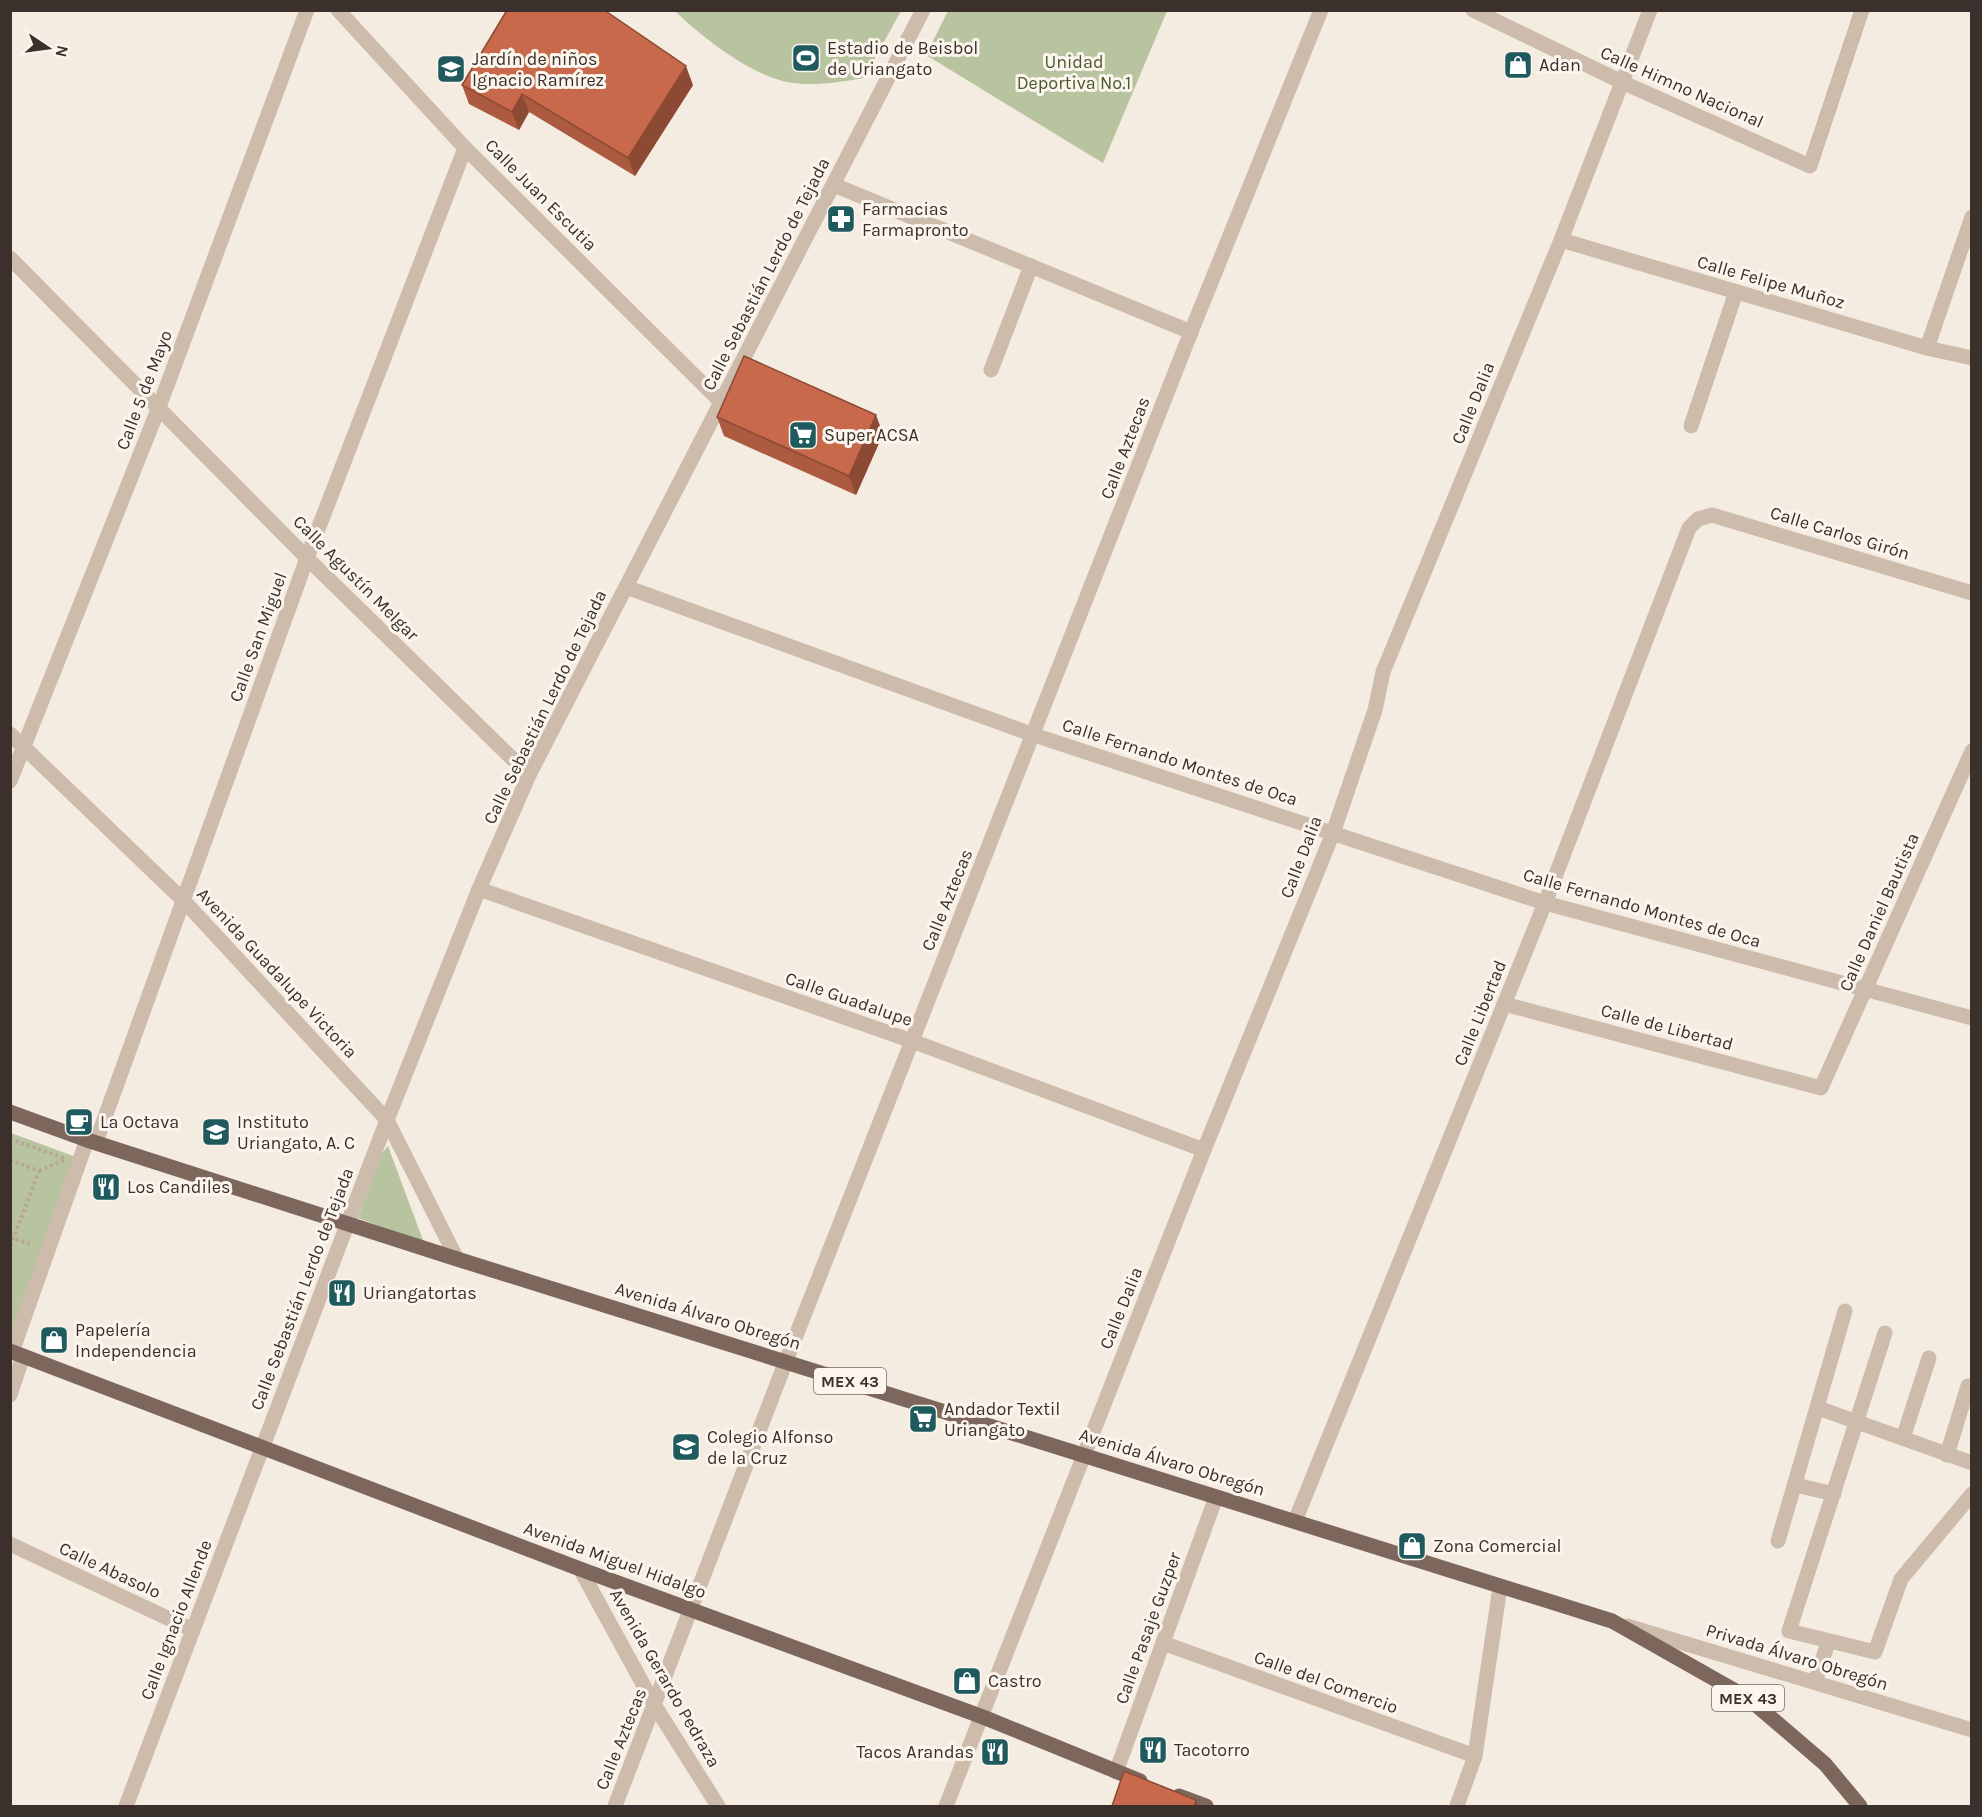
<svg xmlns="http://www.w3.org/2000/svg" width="1982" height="1817" font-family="Karla,sans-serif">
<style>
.green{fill:#b8c4a0}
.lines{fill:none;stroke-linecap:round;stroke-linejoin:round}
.path{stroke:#b9a596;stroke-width:4;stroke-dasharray:3 3;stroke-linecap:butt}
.minor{stroke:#cdbbac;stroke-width:15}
.major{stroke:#7d675c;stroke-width:15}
.wall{fill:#ac5a40}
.shaded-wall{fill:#8c4a34}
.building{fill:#c8694b;stroke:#8c4a34;stroke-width:1.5}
.labels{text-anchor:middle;stroke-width:6;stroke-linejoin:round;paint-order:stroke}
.shield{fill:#fbf5ee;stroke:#756b66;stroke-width:1.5}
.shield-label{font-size:16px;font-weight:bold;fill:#3b302b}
.poi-label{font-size:18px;fill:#3b302b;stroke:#fbf5ee;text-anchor:start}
.park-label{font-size:18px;fill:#4a5a2e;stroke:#fbf5ee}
.street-label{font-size:18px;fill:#3b302b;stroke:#fbf5ee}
</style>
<rect width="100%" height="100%" fill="#f4ebe1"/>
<!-- green -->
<g class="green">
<path d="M675 11H901L864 78C839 82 813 87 787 82 749 74 702 37 675 11Z"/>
<path d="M948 11V10L1167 11 1103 163 926 55Z"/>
<path d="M11 1133 76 1157 11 1337 10 1133Z"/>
<path d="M388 1146 424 1243 358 1218 381 1155Z"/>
</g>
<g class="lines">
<!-- path -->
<g class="path">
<path d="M10 1139 64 1158"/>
<path d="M10 1160 39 1171 10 1247"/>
<path d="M39 1171 64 1160"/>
<path d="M10 1237 32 1245"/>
</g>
<!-- minor -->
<g class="minor">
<path d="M338 10 465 148 722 403"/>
<path d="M1473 10 1624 83 1810 166 1862 10"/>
<path d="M834 185 1191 332"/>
<path d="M1561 240 1927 348 1972 358"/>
<path d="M10 258 307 558 529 775"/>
<path d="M1927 348 1972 217"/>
<path d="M991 370 1031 266"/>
<path d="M1691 426 1736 292"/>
<path d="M626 587 1034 735 1545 903 1972 1018"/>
<path d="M10 734 183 900 387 1120 457 1259"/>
<path d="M10 781 159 407 307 10"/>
<path d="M479 889 912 1041 1204 1150"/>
<path d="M1504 1004 1821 1088 1972 751"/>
<path d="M96 1142 307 558 465 148"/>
<path d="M1885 1333 1789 1631 1875 1652 1901 1579 1972 1494"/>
<path d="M12 1352 87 1140"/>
<path d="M10 1395 23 1356"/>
<path d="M1818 1408 1972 1463"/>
<path d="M1903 1438 1929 1358"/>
<path d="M1947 1455 1968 1386"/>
<path d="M1796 1485 1834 1494"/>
<path d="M1295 1521 1545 903 1689 528 1698 519 1712 515 1972 593"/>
<path d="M1778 1541 1845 1311"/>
<path d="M10 1544 193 1630"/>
<path d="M580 1569 655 1706 718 1806"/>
<path d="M1627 1626 1972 1730"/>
<path d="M1163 1643 1475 1756"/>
<path d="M1815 1682 1828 1643"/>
<path d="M1116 1772 1216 1497"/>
<path d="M126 1806 387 1120 479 889 529 775 923 10"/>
<path d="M615 1806 786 1361 1191 332 1321 10"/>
<path d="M946 1806 1204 1150 1333 833 1375 710 1383 672 1561 240 1650 10"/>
<path d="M1457 1806 1475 1756 1500 1587"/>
</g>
<!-- major -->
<g class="major">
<path d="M10 1112 87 1140 457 1259 1612 1621 1748 1698 1825 1764 1860 1806"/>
<path d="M10 1351 580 1569 983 1717 1140 1781"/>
<path d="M1179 1796 1206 1806"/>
</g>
</g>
<!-- wall -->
<g class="wall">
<path d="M462 85H693L635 176 529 112 519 130 469 104Z"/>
<path d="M717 417 883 434 856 495 724 436Z"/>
</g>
<!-- shaded-wall -->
<g class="shaded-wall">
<path d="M686 66 693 85 635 176 628 158Z"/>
<path d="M522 94 529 112 519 130 512 112Z"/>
<path d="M876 415 883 434 856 495 849 476Z"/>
<path d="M1196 1800 1198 1806H1194Z"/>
</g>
<!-- building -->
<g class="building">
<path d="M507 10H604L686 66 628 158 522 94 512 112 462 85Z"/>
<path d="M744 356 876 415 849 476 717 417Z"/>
<path d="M1124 1771 1196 1800 1194 1806H1112Z"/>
</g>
<!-- icons -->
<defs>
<g id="stadium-square" transform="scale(1.5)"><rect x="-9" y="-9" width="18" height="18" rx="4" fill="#1f5a5e" stroke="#fbf5ee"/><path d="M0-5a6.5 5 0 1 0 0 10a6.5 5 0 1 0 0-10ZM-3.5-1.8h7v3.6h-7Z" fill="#fff"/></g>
<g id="shop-square" transform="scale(1.5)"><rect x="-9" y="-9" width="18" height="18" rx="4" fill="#1f5a5e" stroke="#fbf5ee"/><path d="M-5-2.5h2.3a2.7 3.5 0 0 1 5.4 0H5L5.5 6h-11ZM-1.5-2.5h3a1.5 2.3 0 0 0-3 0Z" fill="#fff"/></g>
<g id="school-square" transform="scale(1.5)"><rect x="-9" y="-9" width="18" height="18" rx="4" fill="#1f5a5e" stroke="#fbf5ee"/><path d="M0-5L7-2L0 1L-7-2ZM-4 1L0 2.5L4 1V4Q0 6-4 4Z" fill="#fff"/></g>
<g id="pharmacy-square" transform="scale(1.5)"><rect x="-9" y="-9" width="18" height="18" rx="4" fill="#1f5a5e" stroke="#fbf5ee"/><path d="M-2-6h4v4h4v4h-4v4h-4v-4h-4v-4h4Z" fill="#fff"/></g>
<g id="supermarket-square" transform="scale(1.5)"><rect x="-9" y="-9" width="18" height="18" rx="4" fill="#1f5a5e" stroke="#fbf5ee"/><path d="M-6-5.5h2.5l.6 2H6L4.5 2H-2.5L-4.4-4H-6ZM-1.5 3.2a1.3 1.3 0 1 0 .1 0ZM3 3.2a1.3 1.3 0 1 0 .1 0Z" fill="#fff"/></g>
<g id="cafe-square" transform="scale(1.5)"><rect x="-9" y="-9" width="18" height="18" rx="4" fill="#1f5a5e" stroke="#fbf5ee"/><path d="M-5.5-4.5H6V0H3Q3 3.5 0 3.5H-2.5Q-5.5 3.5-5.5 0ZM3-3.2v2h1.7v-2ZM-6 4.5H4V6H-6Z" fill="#fff"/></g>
<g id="university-square" transform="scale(1.5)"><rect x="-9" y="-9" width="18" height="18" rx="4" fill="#1f5a5e" stroke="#fbf5ee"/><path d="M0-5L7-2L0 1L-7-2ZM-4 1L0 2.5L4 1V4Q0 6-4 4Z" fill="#fff"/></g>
<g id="restaurant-square" transform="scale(1.5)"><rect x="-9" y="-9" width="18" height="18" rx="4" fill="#1f5a5e" stroke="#fbf5ee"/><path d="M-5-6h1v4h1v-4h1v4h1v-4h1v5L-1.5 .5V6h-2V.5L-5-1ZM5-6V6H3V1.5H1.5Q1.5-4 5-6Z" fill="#fff"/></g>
</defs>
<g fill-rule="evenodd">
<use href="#stadium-square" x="806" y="58"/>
<use href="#shop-square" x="1518" y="65"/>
<use href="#school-square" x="451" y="69"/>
<use href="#pharmacy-square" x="841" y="219"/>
<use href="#supermarket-square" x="803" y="435"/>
<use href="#cafe-square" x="79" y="1122"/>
<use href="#university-square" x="216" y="1132"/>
<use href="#restaurant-square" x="106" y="1187"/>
<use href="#restaurant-square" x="342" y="1293"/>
<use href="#shop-square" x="54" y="1340"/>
<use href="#supermarket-square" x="923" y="1419"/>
<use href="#school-square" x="686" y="1447"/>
<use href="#shop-square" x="1412" y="1546"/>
<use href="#shop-square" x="967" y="1681"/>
<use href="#restaurant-square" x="1153" y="1750"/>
<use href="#restaurant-square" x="995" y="1752"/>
</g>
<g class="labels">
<!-- shield labels -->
<g class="shield">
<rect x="814" y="1368" width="72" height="26" rx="4.5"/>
<rect x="1712" y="1685" width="72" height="26" rx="4.5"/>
</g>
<g class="shield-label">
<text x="850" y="1387">MEX 43</text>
<text x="1748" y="1704">MEX 43</text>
</g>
<!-- poi labels -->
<g class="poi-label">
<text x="827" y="54">Estadio de Beisbol<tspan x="827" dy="21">de Uriangato</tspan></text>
<text x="472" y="65">Jardín de niños<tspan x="472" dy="21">Ignacio Ramírez</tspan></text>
<text x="1539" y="71">Adan</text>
<text x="862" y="215">Farmacias<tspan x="862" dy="21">Farmapronto</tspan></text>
<text x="824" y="441">Super ACSA</text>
<text x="100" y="1128">La Octava</text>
<text x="237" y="1128">Instituto<tspan x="237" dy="21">Uriangato, A. C</tspan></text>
<text x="127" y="1193">Los Candiles</text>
<text x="363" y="1299">Uriangatortas</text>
<text x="75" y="1336">Papelería<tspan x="75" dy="21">Independencia</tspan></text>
<text x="944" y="1415">Andador Textil<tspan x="944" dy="21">Uriangato</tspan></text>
<text x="707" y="1443">Colegio Alfonso<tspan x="707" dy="21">de la Cruz</tspan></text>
<text x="1433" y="1552">Zona Comercial</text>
<text x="988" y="1687">Castro</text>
<text x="1174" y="1756">Tacotorro</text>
<text x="974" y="1758" text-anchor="end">Tacos Arandas</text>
</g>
<!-- park labels -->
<g class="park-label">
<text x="1074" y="68">Unidad<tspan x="1074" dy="21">Deportiva No.1</tspan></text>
</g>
<!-- street labels -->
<g class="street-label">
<text transform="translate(1682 87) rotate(24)" y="6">Calle Himno Nacional</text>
<text transform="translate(541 195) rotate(45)" y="6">Calle Juan Escutia</text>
<text transform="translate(766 274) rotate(-63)" y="6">Calle Sebastián Lerdo de Tejada</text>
<text transform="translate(1771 282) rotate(16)" y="6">Calle Felipe Muñoz</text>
<text transform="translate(144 390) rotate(-69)" y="6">Calle 5 de Mayo</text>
<text transform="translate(1473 403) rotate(-68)" y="6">Calle Dalia</text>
<text transform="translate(1125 448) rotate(-69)" y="6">Calle Aztecas</text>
<text transform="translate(1840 533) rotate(17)" y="6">Calle Carlos Girón</text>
<text transform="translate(356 578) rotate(45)" y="6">Calle Agustín Melgar</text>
<text transform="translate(258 637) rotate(-70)" y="6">Calle San Miguel</text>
<text transform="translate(545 707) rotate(-64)" y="6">Calle Sebastián Lerdo de Tejada</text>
<text transform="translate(1180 762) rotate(18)" y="6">Calle Fernando Montes de Oca</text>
<text transform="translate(1301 857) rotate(-69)" y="6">Calle Dalia</text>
<text transform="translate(947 900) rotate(-68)" y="6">Calle Aztecas</text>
<text transform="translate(1642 908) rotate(16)" y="6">Calle Fernando Montes de Oca</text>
<text transform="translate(1879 912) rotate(-66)" y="6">Calle Daniel Bautista</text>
<text transform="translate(277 973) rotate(47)" y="6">Avenida Guadalupe Victoria</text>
<text transform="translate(849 999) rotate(19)" y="6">Calle Guadalupe</text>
<text transform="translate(1480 1013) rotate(-68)" y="6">Calle Libertad</text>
<text transform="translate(1667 1027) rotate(15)" y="6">Calle de Libertad</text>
<text transform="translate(302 1289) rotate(-69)" y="6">Calle Sebastián Lerdo de Tejada</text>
<text transform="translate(1121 1308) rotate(-68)" y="6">Calle Dalia</text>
<text transform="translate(708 1316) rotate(17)" y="6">Avenida Álvaro Obregón</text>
<text transform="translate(1172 1462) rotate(17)" y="6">Avenida Álvaro Obregón</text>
<text transform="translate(615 1560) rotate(20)" y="6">Avenida Miguel Hidalgo</text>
<text transform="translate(110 1570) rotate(25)" y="6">Calle Abasolo</text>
<text transform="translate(176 1620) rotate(-69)" y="6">Calle Ignacio Allende</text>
<text transform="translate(1148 1628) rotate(-70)" y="6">Calle Pasaje Guzper</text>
<text transform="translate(1797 1657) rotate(17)" y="6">Privada Álvaro Obregón</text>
<text transform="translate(665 1678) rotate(60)" y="6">Avenida Gerardo Pedraza</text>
<text transform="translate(1326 1682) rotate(20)" y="6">Calle del Comercio</text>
<text transform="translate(621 1739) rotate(-68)" y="6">Calle Aztecas</text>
</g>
</g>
<!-- border -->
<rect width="1982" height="1817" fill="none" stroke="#3b302b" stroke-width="24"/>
<!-- north arrow -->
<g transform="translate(48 48) rotate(103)" stroke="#fbf5ee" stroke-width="4.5" paint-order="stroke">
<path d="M0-4.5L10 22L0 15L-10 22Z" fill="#3b302b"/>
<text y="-9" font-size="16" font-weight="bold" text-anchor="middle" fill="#3b302b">N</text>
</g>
</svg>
